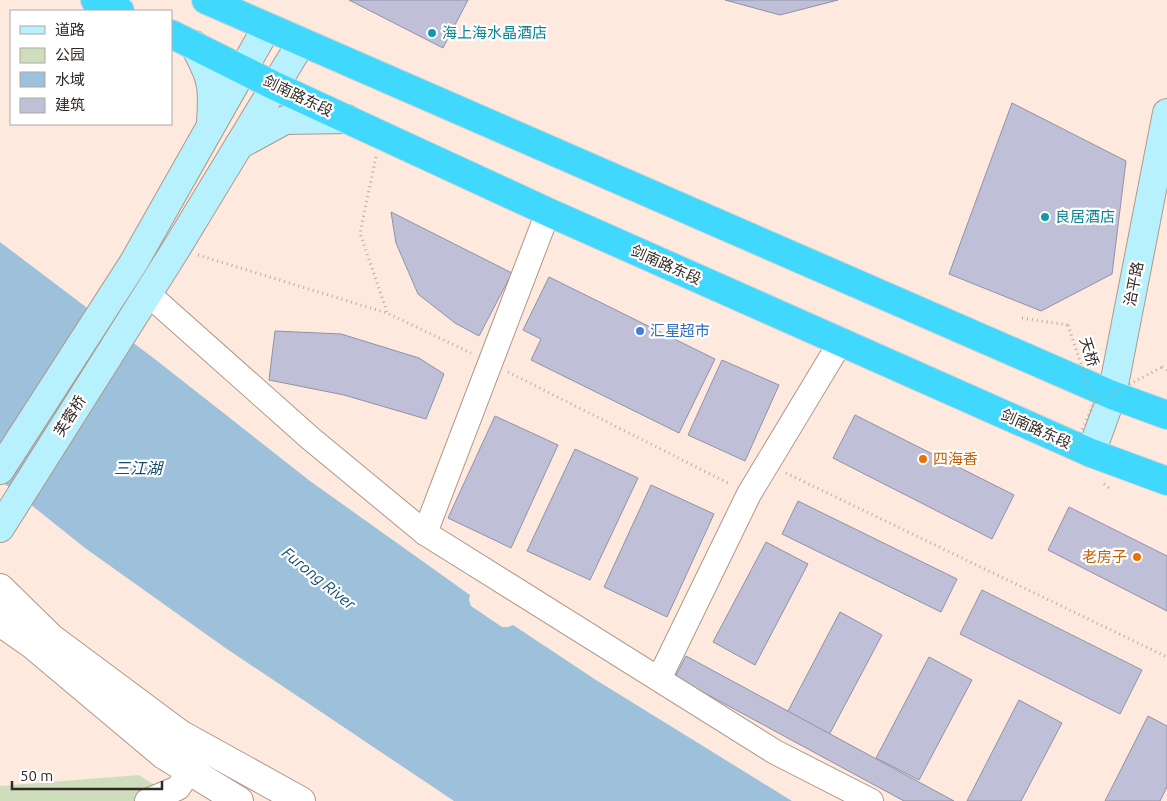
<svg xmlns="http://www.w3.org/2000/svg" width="1167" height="801" font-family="Ubuntu,'Noto Sans SC',sans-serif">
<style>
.green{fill:#cedebd}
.water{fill:#9dc1da}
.building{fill:#bfc0d8;stroke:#9091a8}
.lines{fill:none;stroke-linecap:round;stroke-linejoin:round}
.minor-casing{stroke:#af978a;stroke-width:26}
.tertiary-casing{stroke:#af978a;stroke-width:30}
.secondary-casing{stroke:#af978a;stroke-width:30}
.trunk-casing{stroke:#d6d4d3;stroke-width:30}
.path{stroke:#bbaaa1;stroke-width:3;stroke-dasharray:1 4;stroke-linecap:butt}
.minor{stroke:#fff;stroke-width:24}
.tertiary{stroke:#fff;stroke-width:28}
.secondary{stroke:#b8f1fe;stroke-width:28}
.trunk{stroke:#40d8fc;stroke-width:28}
.path-bridge{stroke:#bbaaa1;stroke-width:3;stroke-dasharray:1 4;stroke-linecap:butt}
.culture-dot{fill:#0f9aa8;stroke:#fff;stroke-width:2}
.shop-dot{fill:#3f7fe0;stroke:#fff;stroke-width:2}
.food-dot{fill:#e8710a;stroke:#fff;stroke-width:2}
.labels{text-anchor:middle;stroke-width:4.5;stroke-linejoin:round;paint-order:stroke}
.culture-label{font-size:15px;fill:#0d838f;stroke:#fff;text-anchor:start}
.street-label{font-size:15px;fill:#332924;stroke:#fff}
.shop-label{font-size:15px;fill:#366cbe;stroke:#fff;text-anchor:start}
.food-label{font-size:15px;fill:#c56008;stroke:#fff;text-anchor:start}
.water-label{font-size:16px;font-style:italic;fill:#0f4c6e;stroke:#fff}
</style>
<rect width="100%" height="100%" fill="#fde9dd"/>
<!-- green -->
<path class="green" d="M139 775 179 801H0V786Z"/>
<!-- water -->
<path class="water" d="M0 242 156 360 310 481 470 595 469 600 471 606 502 627H508L513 625 596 680 792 801H454L224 647 85 548 0 480Z"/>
<!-- building -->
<g class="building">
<path d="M349 0H468L443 48Z"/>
<path d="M725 0H838L780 15Z"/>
<path d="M1012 103 1126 161 1112 274 1041 311 949 274Z"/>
<path d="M391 212 512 273 479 336 455 323 418 294 396 243Z"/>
<path d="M549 277 715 359 679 433 531 360 541 339 523 330Z"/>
<path d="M275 331 341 334 419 358 444 374 426 419 344 395 269 380Z"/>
<path d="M722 360 779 385 745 461 688 435Z"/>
<path d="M855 415 1014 495 992 539 833 458Z"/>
<path d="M495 416 558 445 511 548 448 518Z"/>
<path d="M575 449 638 478 590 580 527 551Z"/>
<path d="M651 485 714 514 667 617 604 587Z"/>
<path d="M798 501 957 579 941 612 782 534Z"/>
<path d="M1069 507 1167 556V611L1048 550Z"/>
<path d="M766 542 808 564 755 665 713 642Z"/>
<path d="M982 590 1142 670 1120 714 960 634Z"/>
<path d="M840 612 882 635 829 735 787 713Z"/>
<path d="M686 656 954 801H904L675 677Z"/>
<path d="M929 657 972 680 919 780 876 758Z"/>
<path d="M1019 700 1062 723 1021 801H967Z"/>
<path d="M1148 716 1167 726V787L1160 801H1105Z"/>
</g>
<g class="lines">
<!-- minor casing -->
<g class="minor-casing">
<g id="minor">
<path d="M147 293 310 438 425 533 775 752 871 801"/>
<path d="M425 533 548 212"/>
<path d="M659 679 749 494 840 343"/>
<path d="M147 801 178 788 200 755"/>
</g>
</g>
<!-- tertiary casing -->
<g class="tertiary-casing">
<g id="tertiary">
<path d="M0 588 51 638 180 734 301 801"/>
<path d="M0 622 33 645 164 755 239 801"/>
</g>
</g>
<!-- secondary casing -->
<g class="secondary-casing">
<g id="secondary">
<path d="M194 45C211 76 214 85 211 121"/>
<path d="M239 145 285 120 347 119"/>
<path d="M1091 453 1112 395 1167 113"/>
<path d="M0 470 134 262 267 27"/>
<path d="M0 528 176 249 301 43"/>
</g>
</g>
<!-- trunk casing -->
<g class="trunk-casing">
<g id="trunk">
<path d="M95 0 120 11"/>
<path d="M206 0 1112 395 1167 415"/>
<path d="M171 34 275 86 548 212 1091 453 1167 481"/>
</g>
</g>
<!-- path -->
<g class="path">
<path d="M376 157 360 233 387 312"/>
<path d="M198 255 387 313 471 353"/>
<path d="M1022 318 1068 325"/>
<path d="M1162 367 1167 370"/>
<path d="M508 372 730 484"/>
<path d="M786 473 1167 657"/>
<path d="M1104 484 1110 489"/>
</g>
<!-- minor -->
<use href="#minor" class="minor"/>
<!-- tertiary -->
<use href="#tertiary" class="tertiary"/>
<!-- secondary -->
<use href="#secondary" class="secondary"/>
<!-- trunk -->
<use href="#trunk" class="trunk"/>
<!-- path-bridge -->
<g class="path-bridge">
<path d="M1068 325 1094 403 1070 457"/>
<path d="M1094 403 1162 367"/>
</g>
</g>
<!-- markers -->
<g class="culture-dot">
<circle cx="432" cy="33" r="5"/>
<circle cx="1045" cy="217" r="5"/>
</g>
<circle class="shop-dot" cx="640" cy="331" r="5"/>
<g class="food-dot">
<circle cx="923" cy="459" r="5"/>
<circle cx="1137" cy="557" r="5"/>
</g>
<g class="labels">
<!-- culture labels -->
<g class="culture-label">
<text x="442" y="38">海上海水晶酒店</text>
<text x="1055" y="222">良居酒店</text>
</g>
<!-- street labels -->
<g class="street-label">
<text transform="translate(298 96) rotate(26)" y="5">剑南路东段</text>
<text transform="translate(666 265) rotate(24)" y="5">剑南路东段</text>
<text transform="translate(1134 284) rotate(-79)" y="5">治平路</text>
<text transform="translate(1089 352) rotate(72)" y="5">天桥</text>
<text transform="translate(70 416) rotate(-58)" y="5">芙蓉桥</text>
<text transform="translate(1036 429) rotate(24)" y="5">剑南路东段</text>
</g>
<!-- shop labels -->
<g class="shop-label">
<text x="650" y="336">汇星超市</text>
</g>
<!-- food labels -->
<g class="food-label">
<text x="933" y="464">四海香</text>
<text x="1127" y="562" text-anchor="end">老房子</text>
</g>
<!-- water labels -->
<g class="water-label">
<text x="138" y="474">三江湖</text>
<text transform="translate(319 578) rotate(39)" y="6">Furong River</text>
</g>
</g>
<!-- legend -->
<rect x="10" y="10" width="162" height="115" fill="#ffffff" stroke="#ada9a7"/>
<rect x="20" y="26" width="25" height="8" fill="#b8f1fe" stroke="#ada9a7"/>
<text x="55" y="35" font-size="15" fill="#332924">道路</text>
<rect x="20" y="48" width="25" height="15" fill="#cedebd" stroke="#ada9a7"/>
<text x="55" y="60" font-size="15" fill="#332924">公园</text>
<rect x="20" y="72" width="25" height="15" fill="#9dc1da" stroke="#ada9a7"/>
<text x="55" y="85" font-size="15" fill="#332924">水域</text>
<rect x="20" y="98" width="25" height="15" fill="#bfc0d8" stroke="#ada9a7"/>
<text x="55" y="110" font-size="15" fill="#332924">建筑</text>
<!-- scale -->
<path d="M12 781v8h150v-8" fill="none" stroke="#332924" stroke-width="2.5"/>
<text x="20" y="781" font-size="15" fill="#332924" stroke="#ffffff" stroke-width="4" paint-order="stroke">50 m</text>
</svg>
